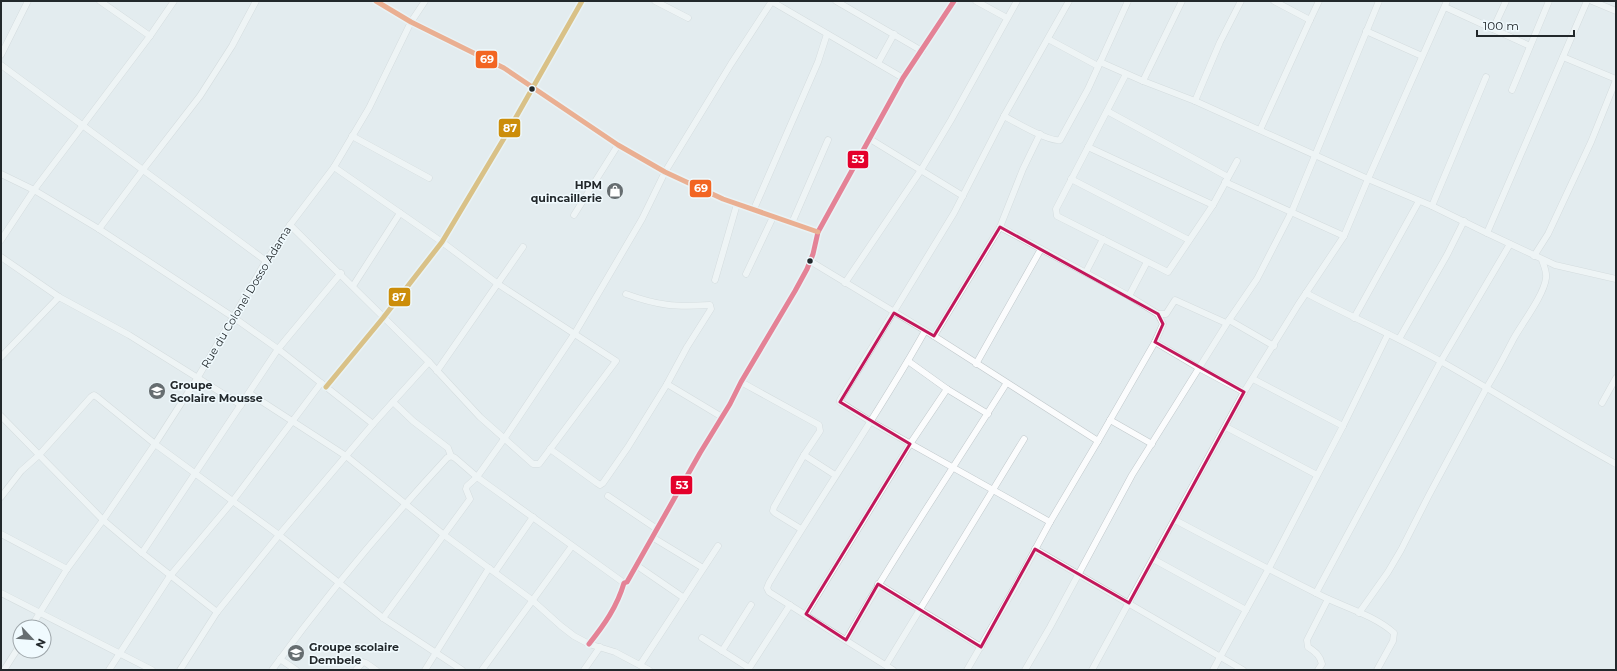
<svg xmlns="http://www.w3.org/2000/svg" width="1617" height="671" font-family="Montserrat,sans-serif">
<style>
.lines{fill:none;stroke-linecap:round;stroke-linejoin:round}
.street-casing{stroke:#c1c8cb;stroke-width:7}
.street{stroke:#fbfcfd;stroke-width:6}
.bus-1-casing{stroke:#f0fafe;stroke-width:8}
.bus-2-casing{stroke:#f0fafe;stroke-width:8}
.bus-3-casing{stroke:#f0fafe;stroke-width:8}
.bus-1{stroke:#e4002b;stroke-width:5}
.bus-2{stroke:#f26522;stroke-width:5}
.bus-3{stroke:#cc8d09;stroke-width:5}
.marked{fill:none;stroke:#c2185b;stroke-width:3;stroke-linejoin:round}
.bus-dot{fill:#22282b;stroke:#f0fafe;stroke-width:1.5}
.labels{text-anchor:middle;stroke-width:3;stroke-linejoin:round;paint-order:stroke}
.poi-label{font-size:11px;font-weight:bold;fill:#22282b;stroke:#f0fafe;text-anchor:start}
.street-label{font-size:11px;fill:#22282b;stroke:#f0fafe}
.line-badge{stroke:#f0fafe;stroke-width:1.5}
.badge-label{font-size:11px;text-anchor:middle;font-weight:bold;fill:#fff}
</style>
<rect width="100%" height="100%" fill="#e3ecef"/>
<g class="lines">
<!-- street casing -->
<g class="street-casing">
<g id="street">
<path d="M100 1 150 36"/>
<path d="M376 1 411 22 504 68 618 145 665 172 723 199 818 232"/>
<path d="M655 1 688 18"/>
<path d="M771 1 903 78"/>
<path d="M836 1 922 51"/>
<path d="M976 1 1007 18"/>
<path d="M1592 1 1616 11"/>
<path d="M1445 7 1530 46"/>
<path d="M1310 20 1319 1"/>
<path d="M1493 29 1506 1"/>
<path d="M1366 31 1422 56"/>
<path d="M1048 39 1098 66"/>
<path d="M1 55 28 1"/>
<path d="M1563 57 1616 79"/>
<path d="M1100 62 1143 81 1195 101 1368 179 1432 206 1487 233 1587 1"/>
<path d="M878 63 894 34"/>
<path d="M1 65 266 261"/>
<path d="M1126 74 1056 209 1057 216 1168 272 1213 205 1237 161"/>
<path d="M1143 81 1182 1"/>
<path d="M1512 90 1549 1"/>
<path d="M1195 101 1220 42 1241 1"/>
<path d="M1107 111 1228 177"/>
<path d="M1004 116C1015 122 1049 142 1060 140L1088 89 1128 1"/>
<path d="M1260 130 1310 20 1274 1"/>
<path d="M352 136 429 178"/>
<path d="M870 139 963 196"/>
<path d="M1088 147 1213 205"/>
<path d="M1 174 34 190 99 229 233 317 278 349 373 424"/>
<path d="M1071 179 1189 240"/>
<path d="M1225 182 1344 236"/>
<path d="M1432 206 1486 77"/>
<path d="M754 209 818 62 827 34"/>
<path d="M574 215 618 145"/>
<path d="M792 223 828 140"/>
<path d="M290 225 429 362 480 417 533 464H539L616 361 498 284 442 242 334 167"/>
<path d="M99 229 142 171 200 96 232 46 256 1"/>
<path d="M1487 233 1555 265 1616 279"/>
<path d="M1 240 34 190 150 36 174 1"/>
<path d="M1534 256 1548 234 1591 142 1616 80"/>
<path d="M1 257 59 297 129 335 241 405"/>
<path d="M810 261 934 336 1098 441"/>
<path d="M1086 272 1103 239"/>
<path d="M746 274 773 217"/>
<path d="M715 280 737 204"/>
<path d="M845 283 921 170 951 120 1017 1"/>
<path d="M353 286 400 213"/>
<path d="M1306 293C1351 317 1398 337 1442 362 1501 395 1557 432 1616 464"/>
<path d="M1129 296 1147 262"/>
<path d="M1158 314H1166L1175 300 1226 323"/>
<path d="M1354 318 1419 201"/>
<path d="M1229 320 1274 346"/>
<path d="M934 336 1000 227 1023 169 1040 134"/>
<path d="M1399 339 1447 255 1464 221"/>
<path d="M1155 342 1199 368 1244 392"/>
<path d="M1 357 59 297"/>
<path d="M908 361 947 389 988 414"/>
<path d="M976 364 1041 249"/>
<path d="M437 371 523 247"/>
<path d="M1253 379 1343 426"/>
<path d="M741 382 819 425 820 431 804 455 774 507 773 511 775 513 801 529"/>
<path d="M667 384 722 417"/>
<path d="M326 387 383 318 442 242 503 140 582 1"/>
<path d="M249 393 346 456 444 535 532 600 561 626 574 636 589 644 615 652 649 670"/>
<path d="M393 402 413 421 448 448 451 456"/>
<path d="M1602 403 1616 378"/>
<path d="M1 416 103 520 142 553 217 612"/>
<path d="M1110 420 1152 444"/>
<path d="M1226 427 1317 475"/>
<path d="M550 449 597 483 600 485 603 483 628 447 667 384 687 347 711 309 710 305C675 307 659 306 626 294"/>
<path d="M804 455 835 475"/>
<path d="M608 496 657 529"/>
<path d="M1 497 21 471 39 455 91 397 94 395 97 397 155 444 279 535 383 618 462 670"/>
<path d="M1175 520C1224 546 1274 572 1324 597 1347 608 1375 616 1394 633L1393 641 1377 670"/>
<path d="M1050 522 870 421 840 402V400L954 213 1004 116 1069 1"/>
<path d="M1 534 67 569"/>
<path d="M652 537 703 568"/>
<path d="M1035 549 1243 670"/>
<path d="M142 553 278 349 341 273"/>
<path d="M1153 559 1246 610"/>
<path d="M636 565 684 598"/>
<path d="M495 572 533 517"/>
<path d="M878 584 981 647"/>
<path d="M1 593 152 670"/>
<path d="M1316 593 1441 361 1510 244"/>
<path d="M1359 613 1388 572 1401 550 1429 495 1487 387C1497 371 1505 355 1514 338 1523 322 1544 295 1546 278 1547 272 1544 266 1542 260"/>
<path d="M806 614 910 444 947 389"/>
<path d="M383 618 470 499 466 489 467 486 477 477 504 439 575 333 642 219 665 172 731 64 772 1"/>
<path d="M31 627 67 569 103 520 155 444 198 377 266 261 290 225 334 167 369 108 411 22 425 1"/>
<path d="M702 638 749 668"/>
<path d="M846 640C896 552 953 469 1006 384"/>
<path d="M589 644C604 625 617 607 624 583L627 582 700 453 730 404 741 382 795 291 807 269 813 254 818 232 903 78 954 1"/>
<path d="M722 651 751 605"/>
<path d="M280 659 296 670"/>
<path d="M640 665 718 546"/>
<path d="M886 665 1024 439"/>
<path d="M4 670 20 645"/>
<path d="M109 670 170 576 232 502 321 383"/>
<path d="M180 670 217 612 279 535 373 424 429 362"/>
<path d="M272 670C326 596 385 525 447 458L451 456 455 458 477 477 624 583"/>
<path d="M356 670 363 662 366 663 376 670"/>
<path d="M425 670 489 568"/>
<path d="M482 670 572 546"/>
<path d="M584 670 600 647"/>
<path d="M748 670 790 605"/>
<path d="M893 670 769 592 767 588 769 583C819 498 877 417 925 331"/>
<path d="M967 670 1011 594 1050 522 1098 441 1155 342 1163 324 1158 314 1129 296 1000 227"/>
<path d="M1025 670 1050 627 1132 475 1229 320 1257 279 1292 211 1379 1"/>
<path d="M1092 670 1244 392 1298 305 1344 236 1368 179 1447 1"/>
<path d="M1213 670 1268 570 1343 426 1388 334"/>
<path d="M1318 670 1322 664C1320 655 1315 652 1308 647L1307 640 1328 599"/>
</g>
</g>
<!-- street -->
<use href="#street" class="street"/>
<!-- bus-1 casing -->
<g class="bus-1-casing">
<path id="bus-1" d="M589 644C604 625 617 607 624 583L627 582 700 453 730 404 741 382 795 291 807 269 813 254 818 232 903 78 954 1"/>
</g>
<!-- bus-2 casing -->
<g class="bus-2-casing">
<path id="bus-2" d="M376 1 411 22 504 68 618 145 665 172 723 199 818 232"/>
</g>
<!-- bus-3 casing -->
<g class="bus-3-casing">
<path id="bus-3" d="M326 387 383 318 442 242 503 140 582 1"/>
</g>
<!-- bus-1 -->
<use href="#bus-1" class="bus-1"/>
<!-- bus-2 -->
<use href="#bus-2" class="bus-2"/>
<!-- bus-3 -->
<use href="#bus-3" class="bus-3"/>
</g>
<!-- marked area -->
<path d="M0 0H1617V671H0ZM1000 227 1158 314 1163 324 1155 342 1244 392 1129 603 1035 549 981 647 878 584 846 640 806 614 910 444 840 402 894 313 934 336Z" fill="#e3ecef" fill-opacity=".55" fill-rule="evenodd"/>
<path class="marked" d="M1000 227 1158 314 1163 324 1155 342 1244 392 1129 603 1035 549 981 647 878 584 846 640 806 614 910 444 840 402 894 313 934 336Z"/>
<!-- icons -->
<defs>
<g id="shop-disc" transform="scale(0.9)"><circle r="9.5" fill="#666d70" stroke="#f0fafe"/><path d="M-5-2.5h2.3a2.7 3.5 0 0 1 5.4 0H5L5.5 6h-11ZM-1.5-2.5h3a1.5 2.3 0 0 0-3 0Z" fill="#fff"/></g>
<g id="school-disc" transform="scale(0.9)"><circle r="9.5" fill="#666d70" stroke="#f0fafe"/><path d="M0-5L7-2L0 1L-7-2ZM-4 1L0 2.5L4 1V4Q0 6-4 4Z" fill="#fff"/></g>
</defs>
<g fill-rule="evenodd">
<use href="#shop-disc" x="615" y="191"/>
<use href="#school-disc" x="157" y="391"/>
<use href="#school-disc" x="296" y="653"/>
</g>
<!-- markers -->
<g class="bus-dot">
<circle cx="532" cy="89" r="3.5"/>
<circle cx="810" cy="261" r="3.5"/>
</g>
<g class="labels">
<!-- poi labels -->
<g class="poi-label">
<text x="602" y="189" text-anchor="end">HPM<tspan x="602" dy="13">quincaillerie</tspan></text>
<text x="170" y="389">Groupe<tspan x="170" dy="13">Scolaire Mousse</tspan></text>
<text x="309" y="651">Groupe scolaire<tspan x="309" dy="13">Dembele</tspan></text>
</g>
<!-- street labels -->
<g class="street-label">
<text transform="translate(246 297) rotate(-59)" y="4">Rue du Colonel Dosso Adama</text>
</g>
</g>
<g class="line-badge">
<rect x="475" y="50" width="23" height="19" rx="4" fill="#f26522"/>
<rect x="498" y="118" width="23" height="20" rx="4" fill="#cc8d09"/>
<rect x="847" y="150" width="22" height="19" rx="4" fill="#e4002b"/>
<rect x="689" y="179" width="23" height="19" rx="4" fill="#f26522"/>
<rect x="388" y="287" width="23" height="20" rx="4" fill="#cc8d09"/>
<rect x="670" y="475" width="23" height="20" rx="4" fill="#e4002b"/>
</g>
<g class="badge-label">
<text x="487" y="63">69</text>
<text x="510" y="132">87</text>
<text x="858" y="163">53</text>
<text x="701" y="192">69</text>
<text x="399" y="301">87</text>
<text x="682" y="489">53</text>
</g>
<!-- border -->
<rect width="1617" height="671" fill="none" stroke="#22282b" stroke-width="4"/>
<!-- north arrow -->
<g transform="translate(32 639) rotate(116)"><circle r="19" fill="#f0fafe" stroke="#9ea6aa"/>
<path d="M0-3L7 15L0 10L-7 15Z" fill="#666d70"/>
<text y="-6" font-size="11" font-weight="bold" text-anchor="middle" fill="#22282b">N</text>
</g>
<!-- scale -->
<path d="M1477 30v6h97v-6" fill="none" stroke="#22282b" stroke-width="2"/>
<text x="1483" y="30" font-size="12" fill="#22282b" stroke="#f0fafe" stroke-width="3" paint-order="stroke">100 m</text>
</svg>
